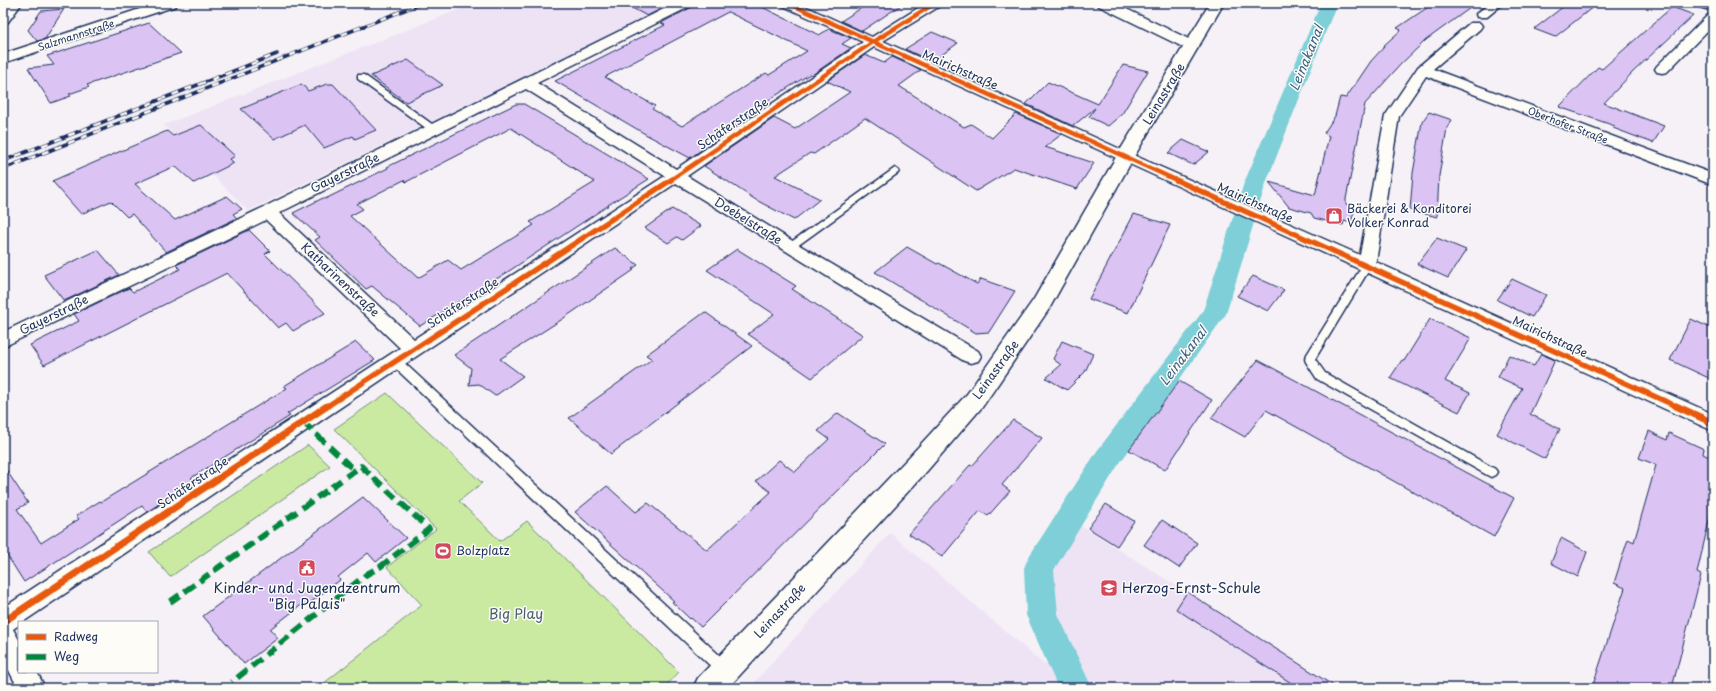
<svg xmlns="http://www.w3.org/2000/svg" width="1716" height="691" font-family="'Playpen Sans',sans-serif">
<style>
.built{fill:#eee3f5}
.green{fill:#caeaa2;stroke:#728c80}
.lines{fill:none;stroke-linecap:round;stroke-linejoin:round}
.canal{fill:#7ecfd7;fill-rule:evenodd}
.building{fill:#dbc3f3;stroke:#1b2f5e;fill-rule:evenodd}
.lane-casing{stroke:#1b2f5e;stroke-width:3}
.street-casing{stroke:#1b2f5e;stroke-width:3}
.secondary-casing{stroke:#1b2f5e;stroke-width:3}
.lane{fill:#fdfcf7;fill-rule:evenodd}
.street{fill:#fdfcf7;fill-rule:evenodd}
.secondary{fill:#fdfcf7;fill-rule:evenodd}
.rail-casing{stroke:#1b2f5e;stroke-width:3.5}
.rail{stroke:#fdfcf7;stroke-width:2.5;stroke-dasharray:7;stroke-linecap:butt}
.quiet{stroke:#00873e;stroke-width:6;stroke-dasharray:12 6;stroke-linecap:butt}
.cycleway-far2-casing{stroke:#fdfcf7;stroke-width:6}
.cycleway-far1-casing{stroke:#fdfcf7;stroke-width:8}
.cycleway-casing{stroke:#fdfcf7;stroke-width:10}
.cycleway-far2{stroke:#e8590c;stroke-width:4.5}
.cycleway-far1{stroke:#e8590c;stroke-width:5.5}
.cycleway{stroke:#e8590c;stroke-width:7}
.labels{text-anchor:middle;stroke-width:3;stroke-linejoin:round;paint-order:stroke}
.far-street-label{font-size:10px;fill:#1b2f5e;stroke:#fdfcf7}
.street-label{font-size:12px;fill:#1b2f5e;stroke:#fdfcf7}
.poi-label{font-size:12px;fill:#1b2f5e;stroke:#fdfcf7;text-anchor:start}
.water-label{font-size:13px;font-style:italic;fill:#395f82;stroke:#fdfcf7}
.near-poi-label{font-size:14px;fill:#1b2f5e;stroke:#fdfcf7}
.near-park-label{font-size:14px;fill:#475e6f;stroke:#fdfcf7}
</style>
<rect width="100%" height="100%" fill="#f6f1f6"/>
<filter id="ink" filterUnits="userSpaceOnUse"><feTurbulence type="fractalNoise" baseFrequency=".025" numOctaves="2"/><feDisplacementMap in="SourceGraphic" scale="8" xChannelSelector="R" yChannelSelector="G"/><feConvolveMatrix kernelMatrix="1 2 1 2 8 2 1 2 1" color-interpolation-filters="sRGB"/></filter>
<g filter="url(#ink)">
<!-- built -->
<g class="built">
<path d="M476 3H674L248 211 164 125Z"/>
<path d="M1063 514 1338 688H749L890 533 1045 665 1053 657 1039 625 1036 559Z"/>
</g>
<!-- green -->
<g class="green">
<path d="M387 393 482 483 459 501 500 541 527 521 679 672 664 688H318L422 605 387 567 436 529 334 429Z"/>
<path d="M308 445 330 466 170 577 149 552Z"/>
</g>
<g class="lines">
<!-- canal -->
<path class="canal" d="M1321 3H1337L1266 183 1226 314 1117 467 1054 570 1058 614 1092 688H1058L1026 615 1024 568 1028 558 1097 451 1203 311 1244 183Z"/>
</g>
<!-- building -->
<g class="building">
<path d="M623 3H673L647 16Z"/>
<path d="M693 3H754L819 35 829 29 851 38 842 44 851 48 812 75 810 74 756 108 759 110 690 158 647 135 555 81 665 25 661 23 692 7ZM728 12 807 51 769 75 766 73 682 126 652 109 655 106 605 77Z"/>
<path d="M869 3H904L862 31 841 21Z"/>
<path d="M1434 3H1477L1426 40 1401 64 1365 104 1346 199V204L1355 207 1351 223 1344 221 1343 225 1314 218 1311 213 1289 207 1269 182 1315 195 1329 136 1324 133 1335 116 1340 97 1346 98 1371 61 1384 47H1382L1401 30 1397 28Z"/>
<path d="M1568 3H1598L1555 37 1534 29Z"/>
<path d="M1672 7 1694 15 1633 72 1604 103 1664 126 1653 143 1613 128 1615 126 1559 107 1598 67 1602 69Z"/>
<path d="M64 9 45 39 37 41 28 30 41 11Z"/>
<path d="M149 23 181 53 87 85 89 87 69 94 71 96 51 103 28 68 54 65 47 56Z"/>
<path d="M932 32 958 43 932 62 905 49Z"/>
<path d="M865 55 884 63 892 57 921 70 899 86 964 127 971 124 992 138 1016 114 1062 134 1045 147 1094 163 1077 189 1014 168 976 191 865 118 814 154 810 153 775 176 820 199 794 220 756 200 704 166 774 118 795 129 850 92 827 81Z"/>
<path d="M408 60 443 85 406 102 371 76Z"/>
<path d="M1123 65 1148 71 1122 114 1108 126 1089 117 1095 108 1073 126 1026 104 1048 82 1098 104Z"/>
<path d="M302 84 308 91 327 84H333L376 130 355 139 353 136 324 148 305 125 274 139 241 109Z"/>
<path d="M516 104H524L649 179 608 205H609L506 273 420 326 372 286 366 289 315 240 320 237 293 213 323 198 325 199 388 168 387 167ZM511 128 595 182 530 222 534 225 461 270 448 260 418 278 350 216 363 209 357 204 404 180 406 182Z"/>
<path d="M1429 112 1452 120 1447 128 1439 176 1437 217 1410 210 1413 173 1422 122Z"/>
<path d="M201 125 235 156 230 159 234 163 194 183 175 166 135 184 175 220 227 196 242 209 233 214 237 218 166 252 132 214 127 217 111 201 81 214 52 181 167 131 173 136Z"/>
<path d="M1183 140 1209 152 1193 165 1168 153Z"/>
<path d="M672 209 701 226 682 240 677 237 668 243 645 228Z"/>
<path d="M1134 214 1170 225 1128 313 1089 299Z"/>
<path d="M249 230 270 251 265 254 325 313 293 331 286 323 278 328 227 273 44 365 30 345 79 321 74 314 129 288 133 292 180 269 176 265Z"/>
<path d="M1437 238 1466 250 1448 278 1417 264Z"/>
<path d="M907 247 937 264 939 263 977 284 981 279 1015 291 989 332 976 333 875 272Z"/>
<path d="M615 248 638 265 632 269 634 270 561 320 500 359 523 376 495 396 479 384 469 385 471 368 454 355Z"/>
<path d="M737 249 796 286 792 289 863 335 812 378 748 334 774 314 707 270Z"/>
<path d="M98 250 119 275 64 301 44 275Z"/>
<path d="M1253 276 1284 290 1268 311 1237 296Z"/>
<path d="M1512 279 1546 295 1532 317 1497 300Z"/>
<path d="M705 312 752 346 611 454 569 418 652 359 646 355Z"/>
<path d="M1430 319 1471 338 1445 381 1470 393 1459 412 1390 378 1402 360 1404 361Z"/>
<path d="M1691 319 1713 329V380L1670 360Z"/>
<path d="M1062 341 1093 354 1085 372 1067 390 1046 378 1061 365 1053 359Z"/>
<path d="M356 342 375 360 287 414 290 416 191 478 194 481 147 512 142 506 24 582 3 549V465L28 503 17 509 41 543 79 519 76 516 100 501 101 502 287 388 284 386Z"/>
<path d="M1541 354 1555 360 1530 414 1560 429 1545 459 1497 434 1522 388 1498 377 1509 355 1534 366Z"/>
<path d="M1258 360 1514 498 1494 537 1266 410 1245 437 1211 418Z"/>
<path d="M1179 381 1212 400 1165 470 1129 450Z"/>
<path d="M838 413 885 444 701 627 691 618 690 619 672 602 674 601 575 512 607 486 636 512 648 503 707 550 771 492 756 481 779 460 795 472 829 439 818 431Z"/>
<path d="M1013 420 1042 438 1002 485 1010 491 988 516 980 511 942 557 909 534 970 465 972 466Z"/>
<path d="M1649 431 1667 440 1669 433 1704 449 1703 454 1713 459V503L1697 573 1701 575 1672 688H1592L1625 588 1614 583 1628 539 1634 542 1656 465 1639 458Z"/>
<path d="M363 497 406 538 376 562 368 553 338 577 340 580 306 606 304 603 270 629 278 638 244 664 203 616Z"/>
<path d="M1106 504 1134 521 1117 546 1088 528Z"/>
<path d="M1162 520 1197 543 1179 568 1144 545Z"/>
<path d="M1561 538 1587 552 1578 577 1551 563Z"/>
<path d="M1187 592 1337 688H1299L1176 609Z"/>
</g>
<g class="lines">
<!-- lane casing -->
<g class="lane-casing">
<g id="lane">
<path d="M358 75H364L436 127V131H430L358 79Z"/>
<path d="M895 168 899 171 898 173 793 249H787L785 247 787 245Z"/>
<path d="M1367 262 1372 265 1315 359 1325 373 1495 469 1497 472 1495 475 1491 477 1487 475 1317 379 1306 362 1305 359 1306 356 1364 263Z"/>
<path d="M395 357 399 358 730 665 732 670 730 675 725 676 720 675 391 364 390 361 391 358Z"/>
</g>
</g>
<!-- street casing -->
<g class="street-casing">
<g id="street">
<path d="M158 3H177L176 6 3 63V54Z"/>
<path d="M676 3H692L691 6 537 83 676 169 863 42 783 6 782 3H798L872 37 926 3H941L940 6 883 41 1131 154 1360 255 1385 116 1418 67 1470 23H1480L1482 26 1480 29 1433 69 1713 174V185L1426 76 1399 116 1376 262 1713 414V431L874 47 687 176 796 243 978 351 981 356 978 361 971 363 964 361 676 183 402 366 23 622H19V625L13 629 19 640V672H37L45 688H18L3 659V608L400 348 266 220 3 347V332L262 208ZM526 89 665 176 414 339 279 213Z"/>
<path d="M1098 3H1114L1197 43 1199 46 1197 49H1187L1099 6Z"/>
<path d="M1490 3H1504L1487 17H1477L1476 14Z"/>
<path d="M1695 3H1713V11L1696 6Z"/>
<path d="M1713 14V25L1667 72 1662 73 1657 72 1655 69 1657 66 1708 15Z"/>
</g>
</g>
<!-- secondary casing -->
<g class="secondary-casing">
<g id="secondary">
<path d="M7 3H22L8 22 3 24V9Z"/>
<path d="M1210 3H1224L1134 157 1049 309 983 406 927 471 728 688H693L698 678 909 457 967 394 1034 299 1116 157Z"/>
</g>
</g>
<!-- lane -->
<use href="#lane" class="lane"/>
<!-- street -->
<use href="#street" class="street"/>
<!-- secondary -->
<use href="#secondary" class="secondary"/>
<!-- rail casing -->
<g class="rail-casing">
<g id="rail">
<path d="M3 161 277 54"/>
<path d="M3 169 422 3"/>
</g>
</g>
<!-- rail -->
<use href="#rail" class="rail"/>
<!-- quiet -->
<g class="quiet">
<path d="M303 422 355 471"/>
<path d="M170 602 361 466 429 529 380 567 367 574 232 682"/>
</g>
<!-- cycleway-far2 casing -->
<g class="cycleway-far2-casing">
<g id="cycleway-far2">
<path d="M788 3 1178 181"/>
<path d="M669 181 873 42 935 3"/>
</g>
</g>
<!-- cycleway-far1 casing -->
<g class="cycleway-far1-casing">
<g id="cycleway-far1">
<path d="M1176 180 1678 407"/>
<path d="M326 407 671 180"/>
</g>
</g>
<!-- cycleway casing -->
<g class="cycleway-casing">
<g id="cycleway">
<path d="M1676 406 1713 423"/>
<path d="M3 622 327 406"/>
</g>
</g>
<!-- cycleway-far2 -->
<use href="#cycleway-far2" class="cycleway-far2"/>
<!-- cycleway-far1 -->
<use href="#cycleway-far1" class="cycleway-far1"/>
<!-- cycleway -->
<use href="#cycleway" class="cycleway"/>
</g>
</g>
<!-- icons -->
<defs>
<g id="shop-square" transform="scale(0.9)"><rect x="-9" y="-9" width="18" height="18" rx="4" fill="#d1495b" stroke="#fdfcf7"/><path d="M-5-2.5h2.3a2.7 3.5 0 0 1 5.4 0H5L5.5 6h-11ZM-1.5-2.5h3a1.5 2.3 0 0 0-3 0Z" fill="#fff"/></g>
<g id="stadium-square" transform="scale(0.9)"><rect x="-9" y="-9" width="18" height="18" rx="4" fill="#d1495b" stroke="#fdfcf7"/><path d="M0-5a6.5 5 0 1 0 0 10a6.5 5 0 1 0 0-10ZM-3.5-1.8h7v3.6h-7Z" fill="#fff"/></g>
<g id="civic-square" transform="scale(0.9)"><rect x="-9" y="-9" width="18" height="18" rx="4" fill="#d1495b" stroke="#fdfcf7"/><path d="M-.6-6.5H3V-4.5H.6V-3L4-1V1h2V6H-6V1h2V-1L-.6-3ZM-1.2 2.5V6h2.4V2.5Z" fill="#fff"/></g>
<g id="school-square" transform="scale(0.9)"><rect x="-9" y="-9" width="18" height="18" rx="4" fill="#d1495b" stroke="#fdfcf7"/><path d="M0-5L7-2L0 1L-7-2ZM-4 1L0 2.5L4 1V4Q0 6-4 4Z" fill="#fff"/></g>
</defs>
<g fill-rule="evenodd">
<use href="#shop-square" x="1334" y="216"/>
<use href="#stadium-square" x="443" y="551"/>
<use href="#civic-square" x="307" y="568"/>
<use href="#school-square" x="1109" y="588"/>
</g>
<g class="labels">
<!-- far-street labels -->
<g class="far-street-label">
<text transform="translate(76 35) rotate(-18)" y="4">Salzmannstraße</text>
<text transform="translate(1568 125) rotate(21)" y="4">Oberhofer Straße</text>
</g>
<!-- street labels -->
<g class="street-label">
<text transform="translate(960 70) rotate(24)" y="4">Mairichstraße</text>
<text transform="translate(1164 94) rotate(-59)" y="4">Leinastraße</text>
<text transform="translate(733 124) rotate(-34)" y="4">Schäferstraße</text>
<text transform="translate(345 173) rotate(-26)" y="4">Gayerstraße</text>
<text transform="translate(1255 203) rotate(24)" y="4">Mairichstraße</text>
<text transform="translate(748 221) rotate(32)" y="4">Doebelstraße</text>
<text transform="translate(340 280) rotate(43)" y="4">Katharinenstraße</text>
<text transform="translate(463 303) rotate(-33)" y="4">Schäferstraße</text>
<text transform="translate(54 315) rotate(-26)" y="4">Gayerstraße</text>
<text transform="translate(1550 337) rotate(25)" y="4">Mairichstraße</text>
<text transform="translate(996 370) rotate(-54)" y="4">Leinastraße</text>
<text transform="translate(193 483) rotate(-34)" y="4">Schäferstraße</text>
<text transform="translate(780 611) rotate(-47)" y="4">Leinastraße</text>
</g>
<!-- poi labels -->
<g class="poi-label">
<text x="1347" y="213">Bäckerei &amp; Konditorei<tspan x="1347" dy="14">Volker Konrad</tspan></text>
<text x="456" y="555">Bolzplatz</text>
</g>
<!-- water labels -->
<g class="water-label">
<text transform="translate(1306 58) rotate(-68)" y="5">Leinakanal</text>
<text transform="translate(1183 356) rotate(-53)" y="5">Leinakanal</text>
</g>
<!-- near-poi labels -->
<g class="near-poi-label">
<text x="307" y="593">Kinder- und Jugendzentrum<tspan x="307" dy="16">"Big Palais"</tspan></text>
<text x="1122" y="593" text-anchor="start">Herzog-Ernst-Schule</text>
</g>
<!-- near-park labels -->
<g class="near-park-label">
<text x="516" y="619">Big Play</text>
</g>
</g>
<!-- margin -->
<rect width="1716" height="691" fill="none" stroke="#fdfcf7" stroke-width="16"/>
<rect x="8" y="8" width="1700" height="675" fill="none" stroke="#1b2f5e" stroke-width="1.5" filter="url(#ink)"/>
<!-- legend -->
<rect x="18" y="621" width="140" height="52" fill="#fdfcf7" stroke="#a3aaba"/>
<rect x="26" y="634" width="20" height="6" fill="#e8590c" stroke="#a3aaba"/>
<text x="54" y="641" font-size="12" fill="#1b2f5e">Radweg</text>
<rect x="26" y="654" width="20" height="6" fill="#00873e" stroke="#a3aaba"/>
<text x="54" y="661" font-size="12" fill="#1b2f5e">Weg</text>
</svg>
